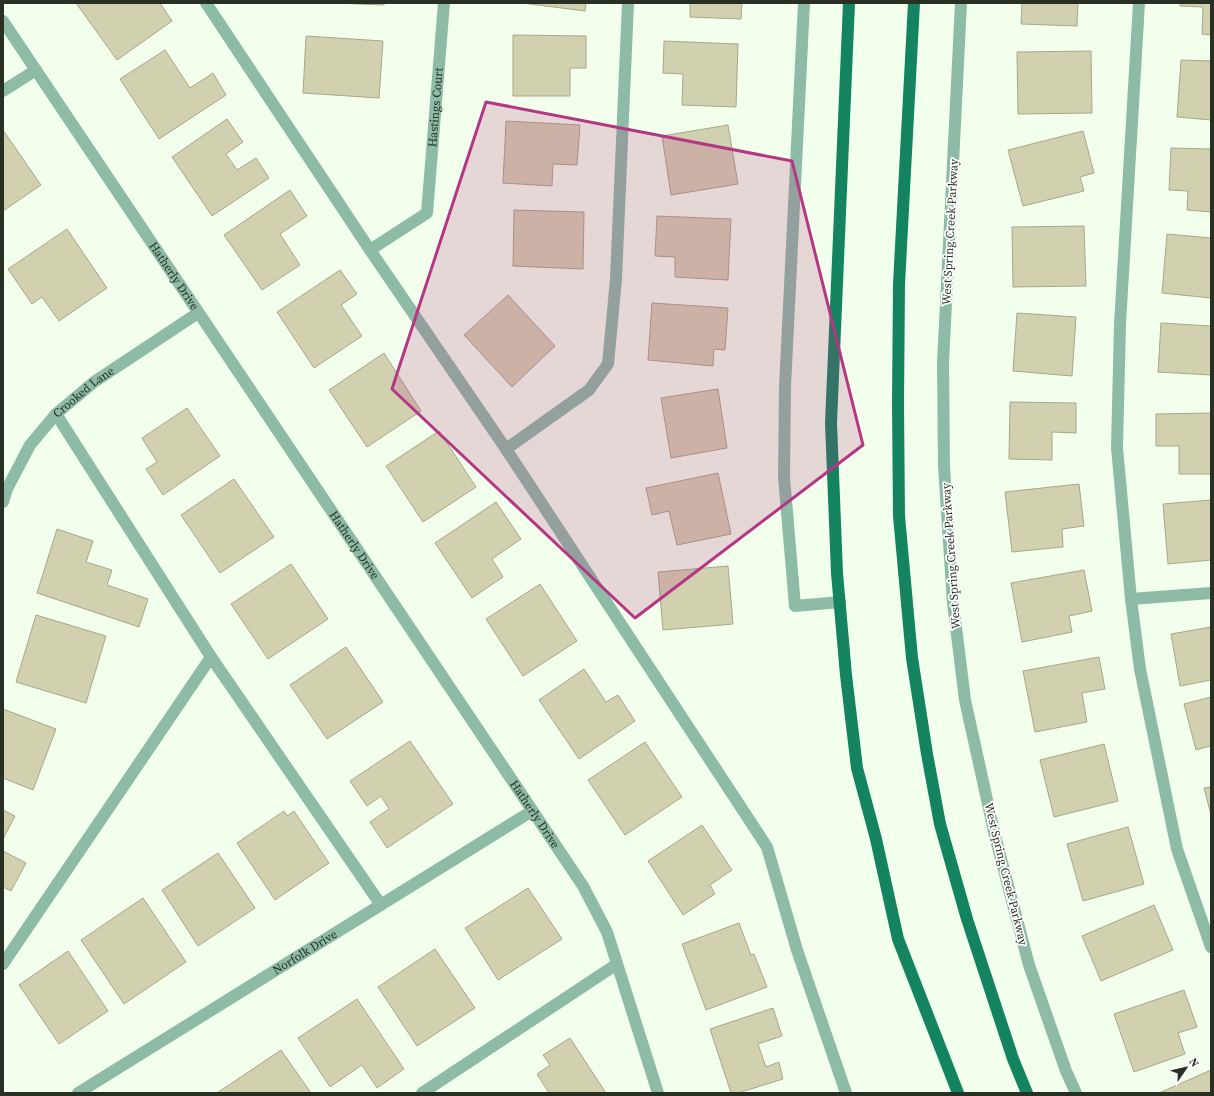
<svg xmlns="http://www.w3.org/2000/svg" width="1214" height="1096" font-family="'Source Serif 4',serif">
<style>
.building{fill:#d2d1af;stroke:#a8a787}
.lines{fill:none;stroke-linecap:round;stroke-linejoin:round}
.minor{stroke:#8dbba6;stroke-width:12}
.major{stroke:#148460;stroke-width:12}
.marked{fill:#b53683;fill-opacity:0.2;stroke:#b53683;stroke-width:3;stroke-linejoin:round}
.labels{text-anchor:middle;stroke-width:3.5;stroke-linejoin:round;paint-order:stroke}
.street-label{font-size:12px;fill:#283024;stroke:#fff}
</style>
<rect width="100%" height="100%" fill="#f3ffed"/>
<!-- building -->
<g class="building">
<path d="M76 3H160L172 21 117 60Z"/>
<path d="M334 3H384V5Z"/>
<path d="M522 3H586L585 11Z"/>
<path d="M690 3H742L741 19 690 17Z"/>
<path d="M1022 3H1078L1077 26 1021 24Z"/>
<path d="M1180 3H1211V35L1202 34 1203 7 1180 6Z"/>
<path d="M513 35 586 36V68H570V96H513Z"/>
<path d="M306 36 383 41 379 98 303 93Z"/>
<path d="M664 41 738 44 736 107 682 105 683 74 663 73Z"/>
<path d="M165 50 190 88 213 73 226 95 159 139 120 79Z"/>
<path d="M1091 51 1092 113 1018 114 1017 52Z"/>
<path d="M1181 60 1211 61V120L1177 117Z"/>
<path d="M227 119 243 142 226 154 237 170 256 158 269 178 212 216 172 157Z"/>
<path d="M506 121 580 125 577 165 553 164 552 186 503 183Z"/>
<path d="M728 125 738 184 671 195 662 136Z"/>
<path d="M3 130 41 185 3 211Z"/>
<path d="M1083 131 1094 173 1080 177 1084 191 1023 206 1008 150Z"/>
<path d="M1171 148 1211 149V212L1187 210 1188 191 1169 190Z"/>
<path d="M290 190 307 216 280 234 300 265 262 290 224 235Z"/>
<path d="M514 210 584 212 583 269 513 266Z"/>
<path d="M657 216 731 219 728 280 675 277V257L655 256Z"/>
<path d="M1084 226 1086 286 1013 287 1012 227Z"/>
<path d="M67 229 107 288 59 321 42 297 32 304 8 269Z"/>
<path d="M1167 234 1211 238V298L1162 293Z"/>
<path d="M340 270 357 294 341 305 362 336 314 368 277 312Z"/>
<path d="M508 295 555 346 512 387 464 335Z"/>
<path d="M652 303 728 308 725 350 714 349 713 366 648 360Z"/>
<path d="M1017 313 1076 317 1072 376 1013 371Z"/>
<path d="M1161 323 1211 326V375L1158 372Z"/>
<path d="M384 353 421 411 367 447 329 390Z"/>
<path d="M718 389 727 448 671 458 661 398Z"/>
<path d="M1010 402 1076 403V433L1052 432V460L1009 459Z"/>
<path d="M187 408 220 456 163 495 146 469 157 462 142 438Z"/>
<path d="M1211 413V474H1179V446H1156V414Z"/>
<path d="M439 431 476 487 423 522 386 466Z"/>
<path d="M718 473 731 534 677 545 669 511 652 515 646 488Z"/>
<path d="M234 479 274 537 220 573 181 515Z"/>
<path d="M1079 484 1084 526 1062 529 1063 547 1012 552 1005 492Z"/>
<path d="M1211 500V560L1168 564 1163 504Z"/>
<path d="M496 502 521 539 492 559 503 577 472 598 435 543Z"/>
<path d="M57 529 93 541 86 562 112 570 107 585 148 599 139 627 37 593Z"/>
<path d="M291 564 328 619 268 659 231 604Z"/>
<path d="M728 566 733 624 663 630 658 572Z"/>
<path d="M1084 570 1092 611 1069 616 1072 632 1022 642 1011 583Z"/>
<path d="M540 584 577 641 523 676 486 619Z"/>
<path d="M36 615 106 636 86 703 16 682Z"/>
<path d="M1211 627V680L1180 686 1171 634Z"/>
<path d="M346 647 383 702 327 739 290 685Z"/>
<path d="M1099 657 1105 689 1082 693 1087 722 1035 732 1023 671Z"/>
<path d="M584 669 606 702 618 695 635 721 579 759 539 700Z"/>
<path d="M1211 697V750L1210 746 1196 750 1184 704Z"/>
<path d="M3 709 56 729 33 790 3 778Z"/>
<path d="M410 741 453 804 387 848 370 822 389 809 381 796 367 806 350 781Z"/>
<path d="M645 742 682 797 625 835 588 780Z"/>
<path d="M1104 744 1118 801 1054 817 1040 760Z"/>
<path d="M1211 787V815L1204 788Z"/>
<path d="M3 810 15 816 3 839Z"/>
<path d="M284 811 287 816 294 811 329 863 275 900 237 843Z"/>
<path d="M702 825 732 870 710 885 715 894 683 915 648 861Z"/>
<path d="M1128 827 1144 884 1083 901 1067 844Z"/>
<path d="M3 851 26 863 11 891 3 887Z"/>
<path d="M218 853 255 908 198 946 162 890Z"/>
<path d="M528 888 562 939 498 980 465 928Z"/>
<path d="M143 898 186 962 124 1004 81 940Z"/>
<path d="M1154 905 1173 950 1101 981 1082 936Z"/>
<path d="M739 923 751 955 754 954 767 987 706 1010 682 944Z"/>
<path d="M435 949 475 1008 417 1046 378 987Z"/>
<path d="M68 951 108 1011 59 1044 19 985Z"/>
<path d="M1184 990 1197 1027 1178 1033 1185 1054 1134 1072 1114 1014Z"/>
<path d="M357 999 404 1069 377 1088 362 1065 330 1087 298 1038Z"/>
<path d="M773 1008 782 1036 758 1044 766 1067 779 1062 783 1079 738 1093H731L710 1029Z"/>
<path d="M570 1038 606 1093H549L537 1074 550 1065 543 1055Z"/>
<path d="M281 1050 311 1093H217Z"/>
<path d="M1211 1070V1093H1159Z"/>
</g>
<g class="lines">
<!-- minor -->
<g class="minor">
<path d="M206 3 370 250 506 449 767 847 797 950 846 1093"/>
<path d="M804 3 785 387 784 477 795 606 840 602"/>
<path d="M961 3 943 363 944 466 953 603 965 700 995 836 1029 965 1066 1071 1076 1093"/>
<path d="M1139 3 1120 324 1117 448 1131 599 1140 669 1177 849 1211 947"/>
<path id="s1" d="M3 21 583 886 607 932 658 1093"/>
<path d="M3 91 36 70"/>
<path id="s2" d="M370 250 427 213 444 3"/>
<path d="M56 414 211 657 381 905"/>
<path d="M506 449 589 390 608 364 616 279 628 3"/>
<path id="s3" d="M3 502 7 489 30 445 56 414 94 382 198 313"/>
<path d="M1131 599 1211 593"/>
<path d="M3 964 211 657"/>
<path id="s4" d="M78 1093 532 811"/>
<path d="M422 1093 617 964"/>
</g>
<!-- major -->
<g class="major">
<path d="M849 3 831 423 837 573 846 675 857 768 876 839 898 939 958 1093"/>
<path d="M914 3 899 284 898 403 899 516 912 658 927 754 940 824 967 919 1013 1059 1027 1093"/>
</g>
</g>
<!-- marked area -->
<path class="marked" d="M486 102 792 161 863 445 635 618 392 389Z"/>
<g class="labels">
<!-- street labels -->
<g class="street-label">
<text dy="4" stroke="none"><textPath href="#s2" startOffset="174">Hastings Court</textPath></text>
<text transform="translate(950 232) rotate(-87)" y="4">West Spring Creek Parkway</text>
<text dy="4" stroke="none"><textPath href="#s1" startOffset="307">Hatherly Drive</textPath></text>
<text dy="4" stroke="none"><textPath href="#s3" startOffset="139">Crooked Lane</textPath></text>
<text dy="4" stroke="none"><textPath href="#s1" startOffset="631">Hatherly Drive</textPath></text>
<text transform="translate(951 556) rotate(-94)" y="4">West Spring Creek Parkway</text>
<text dy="4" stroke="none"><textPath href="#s1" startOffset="955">Hatherly Drive</textPath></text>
<text transform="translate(1006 874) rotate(76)" y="4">West Spring Creek Parkway</text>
<text dy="4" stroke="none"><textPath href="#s4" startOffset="267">Norfolk Drive</textPath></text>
</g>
</g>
<!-- border -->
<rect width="1214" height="1096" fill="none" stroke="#283024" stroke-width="8"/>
<!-- north arrow -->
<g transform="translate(1186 1068) rotate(56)" stroke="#ffffff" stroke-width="3" paint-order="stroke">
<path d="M0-3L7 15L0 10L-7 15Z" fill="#283024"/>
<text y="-6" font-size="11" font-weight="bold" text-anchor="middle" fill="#283024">N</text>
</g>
</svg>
